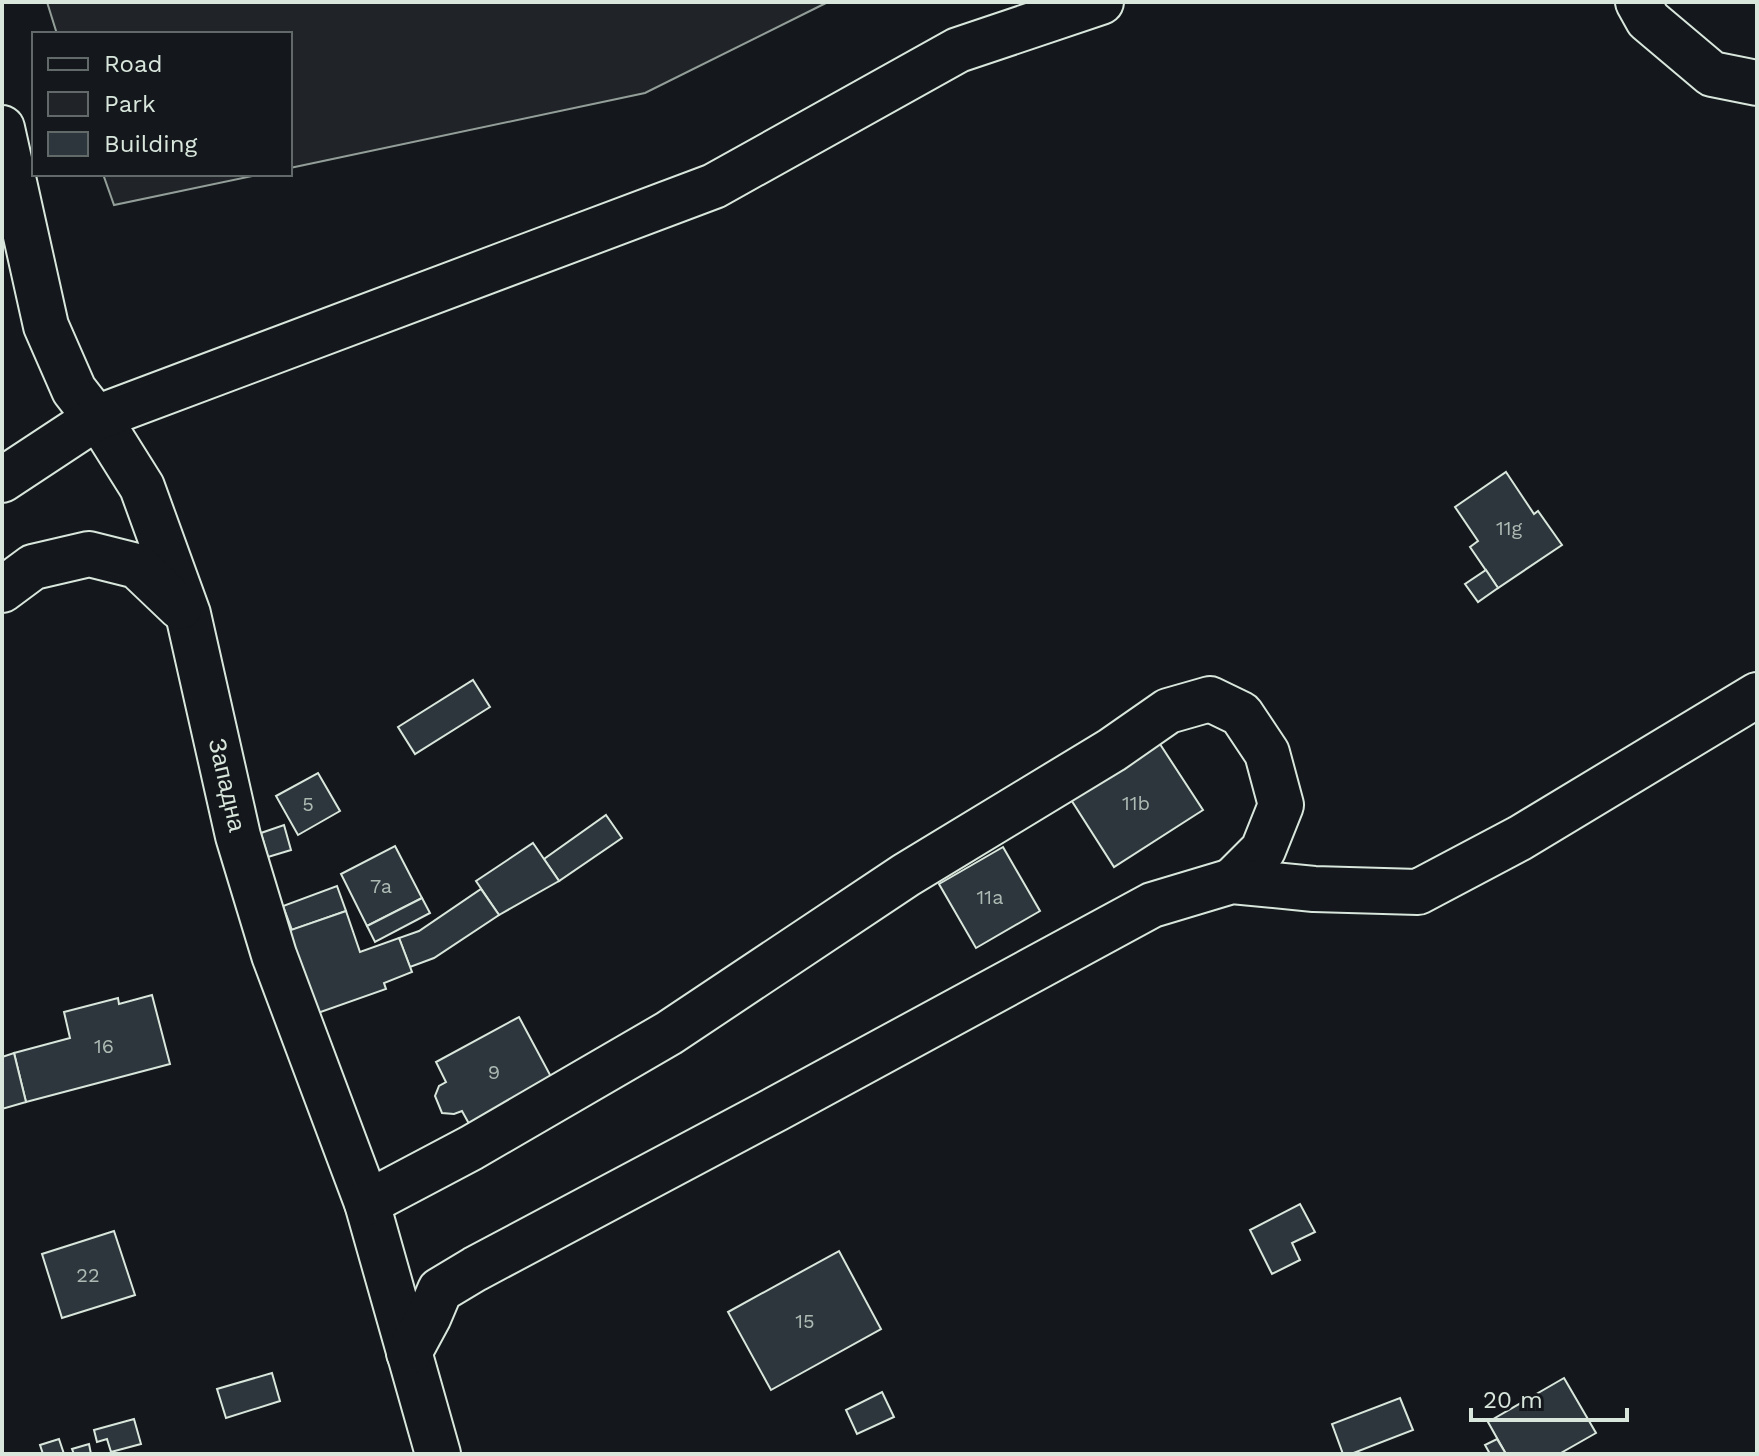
<svg xmlns="http://www.w3.org/2000/svg" width="1759" height="1456" font-family="'Work Sans',sans-serif">
<style>
.green{fill:#202428;stroke:#939e99;stroke-width:2}
.building{fill:#2c363c;stroke:#d8e6dc;stroke-width:2}
.lines{fill:none;stroke-linecap:round;stroke-linejoin:round}
.minor-casing{stroke:#d8e6dc;stroke-width:48}
.minor{stroke:#14181c;stroke-width:44}
.labels{text-anchor:middle;stroke-width:6;stroke-linejoin:round;paint-order:stroke}
.number-label{font-size:20px;fill:#adbab4}
.street-label{font-size:24px;fill:#d8e6dc;stroke:#14181c}
</style>
<rect width="100%" height="100%" fill="#14181c"/>
<!-- green -->
<g class="green">
<path d="M47 2H828L645 93 290 168V34H57Z"/>
<path d="M103 174H262L114 205Z"/>
</g>
<!-- building -->
<g class="building">
<path d="M1506 472 1534 514 1538 511 1562 545 1498 588 1470 547 1478 541 1455 507Z"/>
<path d="M1486 570 1498 588 1478 602 1465 584Z"/>
<path d="M473 680 490 707 415 754 398 727Z"/>
<path d="M1156 738 1203 810 1114 867 1068 795Z"/>
<path d="M318 773 340 811 298 835 276 796Z"/>
<path d="M606 815 622 838 559 881 544 859Z"/>
<path d="M284 825 291 850 268 857 261 833Z"/>
<path d="M533 843 559 881 499 915 476 881Z"/>
<path d="M395 846 422 898 367 926 341 874Z"/>
<path d="M1003 847 1040 911 976 948 939 884Z"/>
<path d="M337 886 346 911 292 930 283 906Z"/>
<path d="M481 889 499 915 434 958 410 967 399 938 419 931Z"/>
<path d="M422 898 430 913 375 942 367 926Z"/>
<path d="M346 911 360 952 399 938 412 972 384 983 386 989 315 1014 285 932Z"/>
<path d="M152 995 170 1064 26 1102 14 1053 70 1038 64 1012 118 998 119 1004Z"/>
<path d="M519 1017 556 1086 473 1131 462 1111 454 1114 442 1113 435 1096 439 1086 446 1082 436 1062Z"/>
<path d="M14 1053 26 1102 2 1109V1057Z"/>
<path d="M1300 1204 1315 1232 1292 1243 1300 1260 1272 1274 1250 1230Z"/>
<path d="M114 1231 135 1295 62 1318 42 1254Z"/>
<path d="M839 1251 881 1329 771 1390 728 1312Z"/>
<path d="M272 1373 280 1401 226 1418 217 1389Z"/>
<path d="M1564 1378 1596 1433 1559 1454H1506L1488 1422Z"/>
<path d="M882 1392 894 1417 857 1434 846 1410Z"/>
<path d="M1400 1398 1413 1430 1351 1454H1343L1332 1424Z"/>
<path d="M134 1419 141 1444 111 1452 107 1439 97 1442 94 1430Z"/>
<path d="M59 1439 64 1454H43L40 1445Z"/>
<path d="M1497 1439 1506 1454H1490L1485 1445Z"/>
<path d="M89 1444 91 1454H74L72 1449Z"/>
</g>
<g class="lines">
<!-- minor casing -->
<g class="minor-casing">
<g id="minor">
<path d="M1638 2 1648 20 1712 74 1757 83"/>
<path d="M2 128 46 326 74 390 110 436 142 487 188 614 238 836 274 955 367 1203 438 1454"/>
<path d="M2 480 96 418 714 186 958 50 1101 2"/>
<path d="M2 590 33 567 89 554 137 566 180 607"/>
<path d="M367 1203 471 1148 669 1033 906 875 1112 750 1168 711 1210 699 1241 714 1267 753 1281 805 1263 850 1232 881"/>
<path d="M409 1353 429 1316 440 1290 475 1269 776 1109 1152 905 1232 881 1314 889 1418 892 1520 838 1757 695"/>
</g>
</g>
<!-- minor -->
<use href="#minor" class="minor"/>
</g>
<g class="labels">
<!-- number labels -->
<g class="number-label">
<text x="1509" y="535">11g</text>
<text x="1136" y="810">11b</text>
<text x="308" y="811">5</text>
<text x="381" y="893">7a</text>
<text x="990" y="904">11a</text>
<text x="104" y="1053">16</text>
<text x="494" y="1079">9</text>
<text x="88" y="1282">22</text>
<text x="805" y="1328">15</text>
</g>
<!-- street labels -->
<g class="street-label">
<text transform="translate(227 785) rotate(77)" y="8">Западна</text>
</g>
</g>
<!-- border -->
<rect width="1759" height="1456" fill="none" stroke="#d8e6dc" stroke-width="8"/>
<!-- legend -->
<rect x="32" y="32" width="260" height="144" fill="#14181c" stroke="#626a69" stroke-width="2"/>
<rect x="48" y="58" width="40" height="12" fill="#14181c" stroke="#626a69" stroke-width="2"/>
<text x="104" y="72" font-size="24" fill="#d8e6dc">Road</text>
<rect x="48" y="92" width="40" height="24" fill="#202428" stroke="#626a69" stroke-width="2"/>
<text x="104" y="112" font-size="24" fill="#d8e6dc">Park</text>
<rect x="48" y="132" width="40" height="24" fill="#2c363c" stroke="#626a69" stroke-width="2"/>
<text x="104" y="152" font-size="24" fill="#d8e6dc">Building</text>
<!-- scale -->
<path d="M1471 1408v12h156v-12" fill="none" stroke="#d8e6dc" stroke-width="4"/>
<text x="1483" y="1408" font-size="24" fill="#d8e6dc" stroke="#14181c" stroke-width="6" paint-order="stroke">20 m</text>
</svg>
